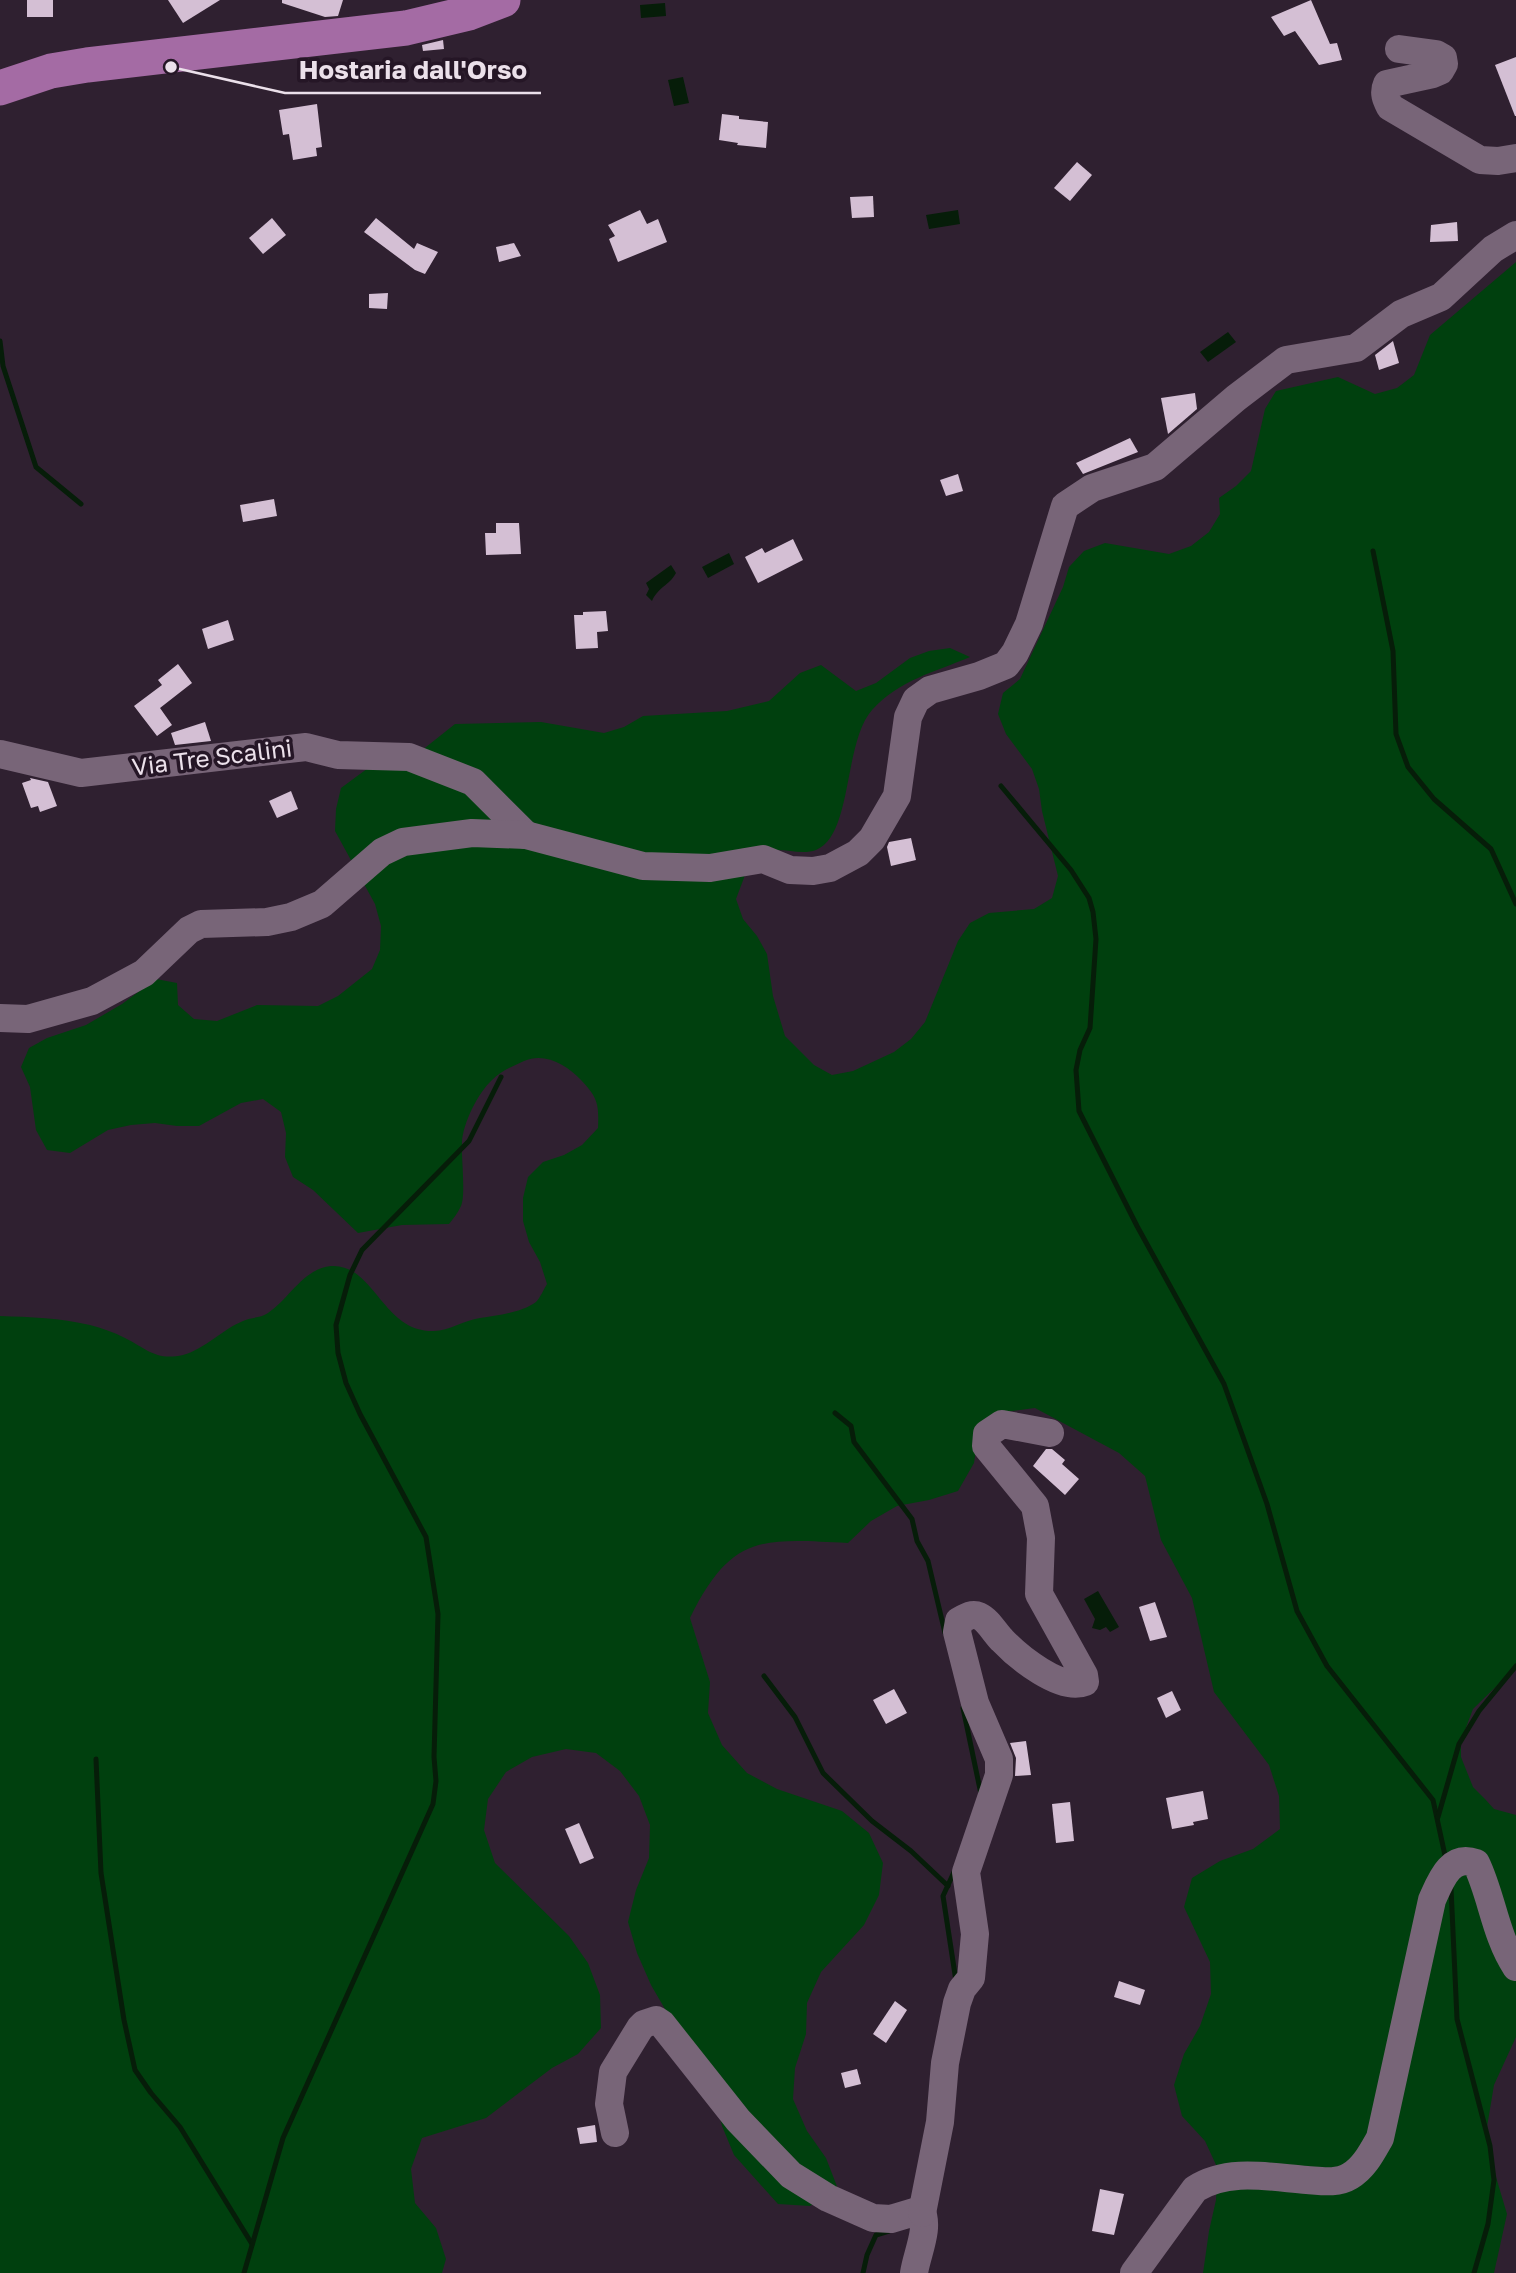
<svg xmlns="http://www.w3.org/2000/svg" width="1516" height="2273" font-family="'Golos Text',sans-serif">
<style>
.green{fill:#00400e}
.water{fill:#061d09}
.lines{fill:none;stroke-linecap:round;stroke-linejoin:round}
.stream{stroke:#061d09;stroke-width:5}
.building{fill:#d4bfd4}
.minor{stroke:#786578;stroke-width:28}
.major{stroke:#a46ba4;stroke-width:35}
.labels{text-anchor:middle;stroke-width:7;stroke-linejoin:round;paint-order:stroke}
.street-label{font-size:24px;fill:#ebe0ea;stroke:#251626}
.leader{fill:none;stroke:#ebe0ea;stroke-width:2.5}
.callout-dot{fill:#ebe0ea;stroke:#251626;stroke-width:2.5}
.callout-label{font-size:26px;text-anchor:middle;font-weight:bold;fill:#ebe0ea;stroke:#251626;stroke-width:7;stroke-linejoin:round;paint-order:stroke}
</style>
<rect width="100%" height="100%" fill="#2f2030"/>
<!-- green -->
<path class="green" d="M1516 262V1667L1473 1709 1461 1741V1757L1473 1787 1485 1799 1494 1809 1516 1815V2037L1494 2085 1486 2133 1493 2167 1507 2214 1494 2273H1203L1209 2231 1216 2200 1217 2167 1205 2141 1182 2116 1174 2085 1184 2054 1200 2026 1211 1994 1210 1962 1184 1907 1192 1878 1220 1861 1253 1849 1280 1829 1279 1796 1269 1765 1214 1692 1192 1598 1161 1540 1145 1476 1119 1453 1035 1408 1005 1412 979 1430 974 1463 958 1491 929 1500 897 1506 871 1521 848 1543C762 1539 732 1533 690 1618L710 1682 708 1713 722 1745 747 1773 777 1789 842 1811 869 1833 883 1863 879 1895 864 1925 821 1972 807 2003 806 2034 795 2068 793 2099 807 2131 826 2158 838 2189 810 2206 778 2204 734 2155 722 2126 715 2095 651 1985 637 1953 628 1922 636 1890 649 1858 650 1825 639 1796 620 1771 596 1753 566 1749 532 1757 506 1772 488 1799 484 1830 495 1863 569 1936 588 1963 600 1995 601 2028 578 2054 552 2068 486 2118 422 2138 411 2169 415 2203 436 2228 446 2259 442 2273H0V1316C30 1317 60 1318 90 1325 102 1328 113 1332 125 1338 147 1349 156 1361 183 1355 205 1349 223 1329 243 1321 252 1317 261 1318 268 1313 290 1298 303 1269 331 1266 374 1263 383 1333 434 1331 449 1331 464 1320 480 1318 497 1315 521 1313 536 1302 540 1298 544 1289 547 1284L540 1262 529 1242 523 1221V1198L528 1177 543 1162 564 1155 582 1145 598 1128C599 1104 598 1098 581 1080 567 1065 545 1052 524 1061 513 1066 501 1071 492 1080 478 1093 463 1123 462 1142 461 1157 466 1195 461 1206 458 1213 453 1219 449 1224L402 1225 358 1233 313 1190 293 1177 285 1157 286 1133 281 1112 263 1099 241 1103 199 1126H177L155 1123 131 1125 108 1130 70 1153 47 1150 36 1130 30 1087 21 1067 29 1048 47 1038 86 1025 122 1004 156 979 177 983 178 1005 194 1019 217 1021 257 1005 318 1006 338 996 372 969 380 950 381 926 375 904 335 831 336 809 341 788 379 760 421 751 455 724 541 722 604 733 624 727 643 716 727 711 769 701 800 673 821 665 856 691 876 683 910 658 929 651 950 648 970 657C935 672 899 680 872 710 843 743 853 835 816 850 802 855 788 849 774 850 767 850 759 853 753 854L736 899 743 919 757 936 767 954 773 996 785 1036 814 1065 832 1075 853 1071 894 1052 911 1039 925 1022 958 941 970 923 989 913 1034 909 1052 898 1058 876 1042 811 1039 789 1032 769 1006 734 998 714 1003 693 1020 679 1063 587 1069 567 1084 551 1105 543 1169 554 1191 546 1209 532 1220 514 1219 498 1236 486 1251 471 1265 409 1276 391 1338 377 1375 394 1397 388 1414 375 1430 335Z"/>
<!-- water -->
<g class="water">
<path d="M665 3 666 16 641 18 640 5Z"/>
<path d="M683 77 689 103 674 106 668 80Z"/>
<path d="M958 210 960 224 929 229 926 215Z"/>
<path d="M1228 332 1236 342 1208 362 1200 352Z"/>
<path d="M729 553 734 564 708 578 702 567Z"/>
<path d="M671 565 676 573C669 586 659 586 652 601L646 595 649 589 646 583Z"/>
<path d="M1098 1591 1119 1627 1110 1632 1106 1627 1100 1630 1092 1628 1095 1619 1084 1599Z"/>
</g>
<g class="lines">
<!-- stream -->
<g class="stream">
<path d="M0 341 3 366 36 467 81 504"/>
<path d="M1373 551 1393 651 1396 734 1408 767 1434 799 1491 849 1516 904"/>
<path d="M1001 786 1071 870 1089 898 1093 912 1096 939 1090 1028 1080 1050 1076 1070 1079 1111 1137 1226 1224 1384 1267 1504 1297 1611 1327 1666 1433 1800 1446 1860"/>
<path d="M835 1413 851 1426 854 1442 912 1519 917 1541 928 1561 945 1633"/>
<path d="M764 1676 795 1717 823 1773 872 1821 911 1851 948 1886"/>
<path d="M963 1708 981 1794"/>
<path d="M96 1759 101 1873 124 2020 135 2070 151 2093 180 2127 252 2244"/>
<path d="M1438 1817 1459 1744 1479 1711 1516 1666"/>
<path d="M954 1872 943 1896 956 1981"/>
<path d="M1451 1888 1457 2019 1490 2146 1494 2180 1488 2224 1474 2273"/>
<path d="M244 2273 283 2138 433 1804 436 1781 434 1757 438 1614 426 1537 360 1414 346 1383 338 1353 336 1325 350 1275 362 1250 469 1141 501 1077"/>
<path d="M863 2273 867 2255 876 2235 889 2231"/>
</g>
</g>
<!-- building -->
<g class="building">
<rect x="27" y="0" width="26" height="17"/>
<path d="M168 0H220L183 23Z"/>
<path d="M282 0H343L338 16 325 17 282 3Z"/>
<path d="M1311 0 1330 44 1337 43 1342 60 1319 65 1295 31 1284 36 1271 17Z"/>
<path d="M443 40 444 49 423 51 422 45Z"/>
<path d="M1516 57V116H1515L1495 65Z"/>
<path d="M317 104 322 147 316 148 317 156 293 160 289 134 283 135 279 110Z"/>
<path d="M722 114 739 116V119L768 122 766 148 737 145 738 143 719 140Z"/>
<path d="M1077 162 1092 175 1070 201 1054 188Z"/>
<path d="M873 196 874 217 852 218 850 197Z"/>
<path d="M640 210 647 224 658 219 667 242 618 262 609 239 615 236 608 225Z"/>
<path d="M272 218 286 235 263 254 249 238Z"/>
<path d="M376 218 414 249 417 243 438 252 425 274 415 270 364 232Z"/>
<path d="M1457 222 1458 241 1430 242 1431 225Z"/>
<path d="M514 243 521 256 499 262 496 247Z"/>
<path d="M388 293 387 309 369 308V294Z"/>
<path d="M1393 341 1399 363 1379 370 1375 355Z"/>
<path d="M1195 393 1197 409 1168 434 1161 398Z"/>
<path d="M1130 438 1138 452 1083 474 1076 463Z"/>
<path d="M958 474 963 491 946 496 940 480Z"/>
<path d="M274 499 277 516 243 522 240 505Z"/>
<path d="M496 523H519L521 554 486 555 485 533H496Z"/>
<path d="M793 539 803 560 758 583 745 557 762 548 765 553Z"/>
<path d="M606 611 608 631 597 632 598 648 576 649 574 615H583V612Z"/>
<path d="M228 620 234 640 208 649 202 629Z"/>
<path d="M178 664 192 683 160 708 172 725 157 736 134 706 162 685 158 680Z"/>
<path d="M205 722 211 741 175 745 171 733Z"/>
<path d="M30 778 48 782 57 806 40 812 38 806 31 808 22 783 31 780Z"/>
<path d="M291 791 298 809 277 818 269 801Z"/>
<path d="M911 838 916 860 891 866 887 847 889 842Z"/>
<path d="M1046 1449H1052L1065 1460 1062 1464 1079 1479 1065 1495 1033 1466Z"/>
<path d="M1155 1602 1167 1637 1150 1641 1139 1607Z"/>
<path d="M894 1689 907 1713 886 1724 873 1700Z"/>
<path d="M1172 1691 1181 1710 1166 1718 1157 1698Z"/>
<path d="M1026 1741 1031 1775 1015 1776 1016 1758 1010 1743Z"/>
<path d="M1203 1791 1208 1819 1193 1822 1194 1825 1172 1829 1166 1798Z"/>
<path d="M1070 1802 1074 1841 1056 1843 1052 1804Z"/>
<path d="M579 1823 594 1858 580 1864 565 1829Z"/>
<path d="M1119 1981 1145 1990 1140 2005 1114 1997Z"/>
<path d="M895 2001 907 2010 886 2043 873 2034Z"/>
<path d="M857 2069 861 2084 845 2088 841 2073Z"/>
<path d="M595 2125 597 2142 580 2144 577 2128Z"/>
<path d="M1100 2189 1124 2194 1114 2235 1092 2231Z"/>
</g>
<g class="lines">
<!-- minor -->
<g class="minor">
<path d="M1399 49 1436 54 1443 58 1444 64 1440 71 1433 74 1387 84C1383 93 1386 99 1390 107L1480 160 1498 161 1516 158"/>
<path d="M0 754 81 773 306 747 338 755 409 757 473 782 526 835"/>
<path d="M0 1018 28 1019 92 1001 144 973 189 930 201 924 267 922 291 917 322 904 382 852 403 842 472 833 526 835 643 866 710 868 763 859 790 870 813 871 830 868 858 853 872 839 897 796 908 717 916 700 930 690 979 676 1006 665 1015 653 1029 624 1065 506 1092 488 1155 467 1236 398 1286 360 1356 348 1401 314 1441 297 1493 249 1516 235"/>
<path d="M615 2133 609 2104 613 2072 640 2028 644 2024 656 2020 662 2024 738 2120 791 2175 828 2198 873 2218 891 2219 921 2210C930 2228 917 2253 914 2273"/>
<path d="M922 2213 940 2122 945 2063 957 2003 962 1989 971 1978 975 1934 966 1872 999 1775V1759L975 1703 957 1632 959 1621C966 1617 972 1613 979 1616 988 1620 995 1633 1002 1640 1018 1657 1061 1692 1085 1682L1084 1675 1039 1594 1041 1538 1035 1506 986 1446 987 1434 1002 1424 1050 1433"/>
<path d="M1134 2273 1195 2189C1228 2168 1269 2177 1307 2180 1321 2181 1337 2184 1350 2176 1364 2168 1372 2152 1380 2138L1432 1900C1441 1880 1450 1854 1476 1863 1492 1896 1495 1935 1516 1967"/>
</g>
<!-- major -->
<path class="major" d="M0 88 51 71 87 65 406 28 469 13 503 0"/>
</g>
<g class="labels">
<!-- street labels -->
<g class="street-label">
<text transform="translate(212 758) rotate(-7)" y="8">Via Tre Scalini</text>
</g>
</g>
<!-- callouts -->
<path class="leader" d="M171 67L285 93H541"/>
<circle class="callout-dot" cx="171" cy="67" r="7"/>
<g class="callout-label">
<text x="413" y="79">Hostaria dall'Orso</text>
</g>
</svg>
